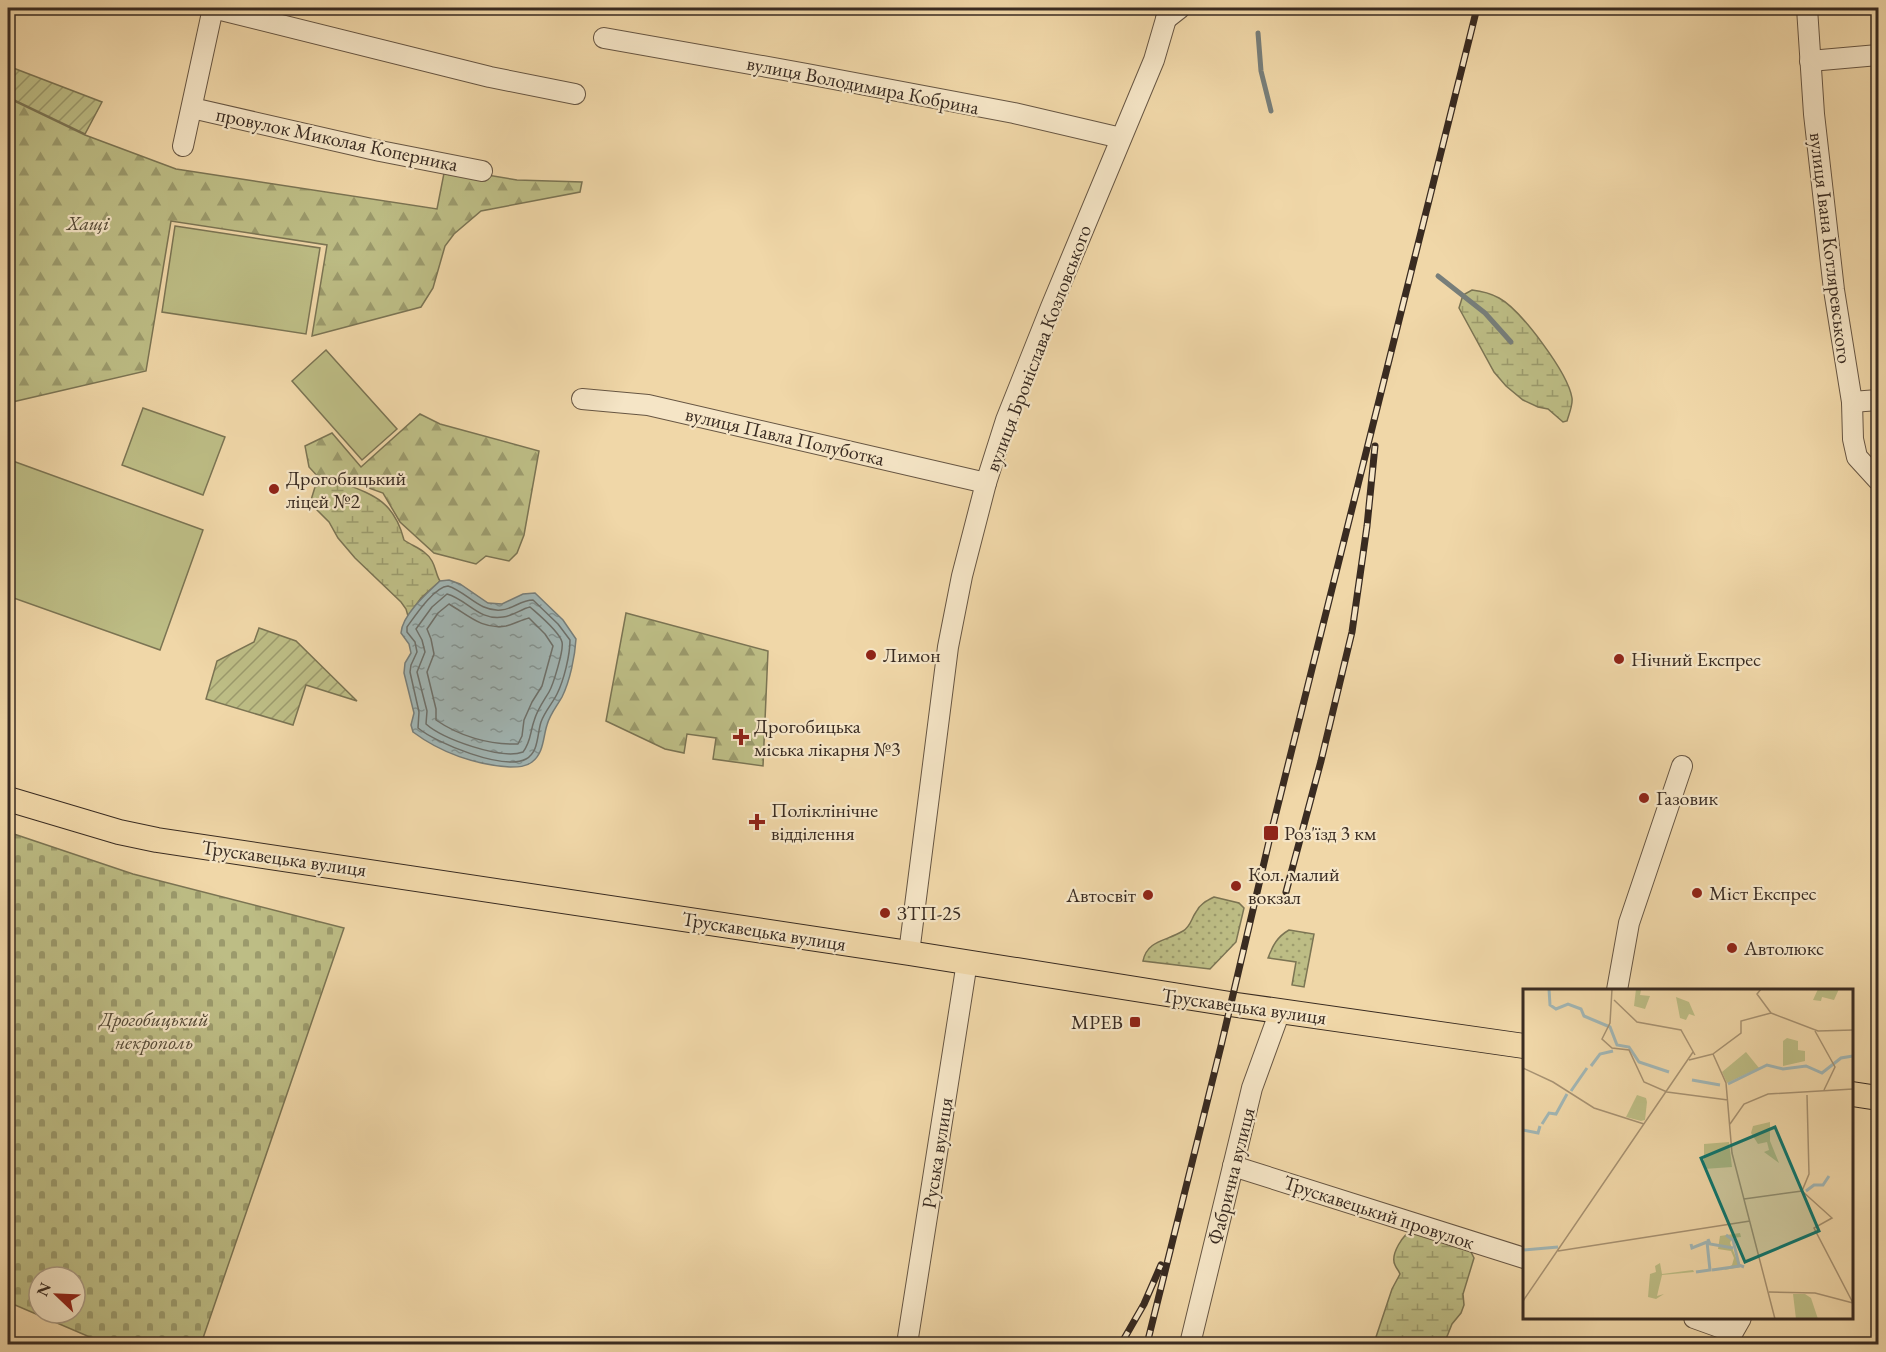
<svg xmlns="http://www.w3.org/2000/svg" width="1886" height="1352" font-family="'EB Garamond',serif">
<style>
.grass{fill:url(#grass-dots);stroke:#7b7453;stroke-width:1.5}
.forest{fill:url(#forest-firs);stroke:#7b7453;stroke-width:1.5}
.wetland{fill:url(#wetland-marsh);stroke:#7b7453;stroke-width:1.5}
.cemetery{fill:url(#cemetery-stones);stroke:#7b7453;stroke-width:1.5;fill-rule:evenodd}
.garden{fill:url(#garden-furrows);stroke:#7b7453;stroke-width:1.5}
.pitch{fill:#bdbd85;stroke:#7b7453;stroke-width:1.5}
.water{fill:url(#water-ripples);stroke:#777e7a;stroke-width:1.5}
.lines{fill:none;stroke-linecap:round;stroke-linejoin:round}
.shore{stroke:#6d706b;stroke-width:1.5}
.stream{stroke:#777e7a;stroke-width:5}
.minor-casing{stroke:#675643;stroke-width:22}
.major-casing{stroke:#392b21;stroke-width:26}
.minor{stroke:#f5e5c6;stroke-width:20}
.major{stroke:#f0d7a8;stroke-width:24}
.rail-casing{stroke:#392b21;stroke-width:7}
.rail{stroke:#f5e5c6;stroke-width:4.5;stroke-dasharray:14;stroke-linecap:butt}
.poi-dot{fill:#8f2418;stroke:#f5e5c6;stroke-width:2}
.labels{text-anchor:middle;stroke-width:4.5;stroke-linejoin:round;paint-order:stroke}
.street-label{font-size:20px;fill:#392b21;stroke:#f5e5c6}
.park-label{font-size:20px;font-style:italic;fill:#534835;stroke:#f5e5c6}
.poi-label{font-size:20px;fill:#392b21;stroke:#f5e5c6;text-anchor:start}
.inset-river{fill:none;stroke:#a1b6b5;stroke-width:3}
.inset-road{fill:none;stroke:#a79272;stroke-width:1.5}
.view{fill:#0f766e;fill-opacity:0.15;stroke:#0f766e;stroke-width:3}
.inset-edge{fill:none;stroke:#392b21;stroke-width:3}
</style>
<defs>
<pattern id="grass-dots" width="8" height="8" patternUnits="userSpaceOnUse" patternTransform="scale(1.5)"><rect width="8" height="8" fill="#bdbd85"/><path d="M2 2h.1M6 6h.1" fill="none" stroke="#9b9a6c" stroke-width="1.8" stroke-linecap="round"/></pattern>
<pattern id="forest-firs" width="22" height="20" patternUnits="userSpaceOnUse" patternTransform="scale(1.5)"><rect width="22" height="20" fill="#bdbd85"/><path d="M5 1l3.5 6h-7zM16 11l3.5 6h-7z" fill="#9b9a6c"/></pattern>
<pattern id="wetland-marsh" width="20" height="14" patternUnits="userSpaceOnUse" patternTransform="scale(1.5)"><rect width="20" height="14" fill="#bdbd85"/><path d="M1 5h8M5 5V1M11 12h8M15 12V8" fill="none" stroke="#9b9a6c"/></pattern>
<pattern id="cemetery-stones" width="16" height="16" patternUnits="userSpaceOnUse" patternTransform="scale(1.5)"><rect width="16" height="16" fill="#bdbd85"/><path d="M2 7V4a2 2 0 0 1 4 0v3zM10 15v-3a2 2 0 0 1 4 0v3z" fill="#9b9a6c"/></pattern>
<pattern id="garden-furrows" width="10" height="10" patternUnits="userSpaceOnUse" patternTransform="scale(1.5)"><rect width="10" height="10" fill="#bdbd85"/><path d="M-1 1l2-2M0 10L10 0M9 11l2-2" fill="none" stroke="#9b9a6c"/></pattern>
<pattern id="water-ripples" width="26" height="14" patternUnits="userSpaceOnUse" patternTransform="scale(1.5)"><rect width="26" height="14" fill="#a1b6b5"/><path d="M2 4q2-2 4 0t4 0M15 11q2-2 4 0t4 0" fill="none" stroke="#849493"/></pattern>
</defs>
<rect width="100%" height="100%" fill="#f0d7a8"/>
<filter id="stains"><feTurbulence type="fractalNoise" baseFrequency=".00333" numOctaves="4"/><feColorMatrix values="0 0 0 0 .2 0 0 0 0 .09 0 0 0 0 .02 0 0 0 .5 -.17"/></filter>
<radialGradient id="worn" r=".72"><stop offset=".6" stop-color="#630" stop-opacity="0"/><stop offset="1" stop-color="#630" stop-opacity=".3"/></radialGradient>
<!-- grass -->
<g class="grass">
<path d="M1214 897 1239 903 1244 908 1236 942 1210 969 1143 961C1147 940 1167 941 1183 931 1191 926 1191 919 1196 912 1200 904 1206 901 1214 897Z"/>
<path d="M1289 930 1314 934 1304 987 1292 985 1296 962 1268 958C1273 945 1277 937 1289 930Z"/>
</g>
<!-- forest -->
<g class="forest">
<path d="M8 98 85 135 176 169 437 209 445 168 517 180 582 182 580 192 481 211 454 234 445 246 433 288 421 307 312 336 327 245 171 221 146 371 8 403Z"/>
<path d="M420 414 440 424 539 451 524 535 517 553 509 561 486 556 476 564 434 553 400 522 383 493 341 478 321 480 309 467 305 446 332 433 361 467Z"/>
<path d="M626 613 768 651 763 766 713 759 716 738 687 734 684 753 665 749 606 721Z"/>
</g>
<!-- wetland -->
<g class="wetland">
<path d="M1472 290C1481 291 1490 293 1499 298 1521 310 1568 373 1572 398 1573 405 1569 414 1567 421L1563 422 1548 409 1538 407 1523 400 1506 386 1494 372 1459 308 1463 295Z"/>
<path d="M340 482C374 495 394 501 404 540 414 547 426 550 432 561 436 568 436 575 440 581L421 598 408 616 406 609 401 602 355 558 338 538 329 522 313 506 311 500 315 487 325 483Z"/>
<path d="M1413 1231 1470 1250 1474 1258 1463 1294 1464 1305 1461 1313 1452 1324 1444 1344H1377L1375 1340 1392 1289 1400 1274C1399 1271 1396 1268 1395 1265 1390 1255 1403 1233 1413 1231Z"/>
</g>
<!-- cemetery -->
<path class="cemetery" d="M8 832 133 874 344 928 201 1344H106L8 1302ZM39 1277H75V1313H39Z"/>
<!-- garden -->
<g class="garden">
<path d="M8 66 102 102 85 134 8 97Z"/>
<path d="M259 628 296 641 357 701 306 685 293 725 206 699 217 661 254 642Z"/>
</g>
<!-- pitch -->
<g class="pitch">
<path d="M175 226 320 248 306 334 162 312Z"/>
<path d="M326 350 397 429 362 460 292 381Z"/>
<path d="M143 408 225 437 203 495 122 465Z"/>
<path d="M10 460 203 530 160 650 8 596V466Z"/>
</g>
<!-- water -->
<path class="water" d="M449 580 460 584 488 603 502 604 523 594 535 593 563 620 576 639C575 656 570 681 562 697 557 706 550 714 547 725 543 737 544 753 532 762 526 767 518 767 510 767 476 765 441 753 413 732L411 725 414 713 404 673 405 663 411 653 409 644 401 633C402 615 427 593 440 581Z"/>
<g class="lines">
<!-- shore -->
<g class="shore">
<path d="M448 586C467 592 479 612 501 610 513 609 521 600 533 600L558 624 570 640C570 655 564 680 557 694 552 704 545 711 541 722 537 734 539 752 526 759 504 771 436 743 418 728L419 712 410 672 411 665 417 652 415 642 407 632V627C415 616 434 587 448 586Z"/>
<path d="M447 594C468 600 479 621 503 617 513 616 521 609 530 607 539 615 559 631 562 642 564 650 553 685 549 692 543 702 537 710 534 721 530 732 531 742 523 752 501 760 443 739 426 724L427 711 417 672 425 652 422 640 416 629 432 607Z"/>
<path d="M449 604C468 615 482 630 506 626 514 624 521 620 529 618L545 634 553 646 542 686 532 702 524 720 522 736 518 744C489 745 459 736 436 720V709L427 672 434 654 431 639 427 629 438 613Z"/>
</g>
<!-- stream -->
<g class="stream">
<path d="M1258 33 1261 71 1271 111"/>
<path d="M1438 276 1485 313 1511 342"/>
</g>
<!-- minor casing -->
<g class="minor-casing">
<g id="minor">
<path d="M213 8 490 77 575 94"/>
<path d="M1807 8 1814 114 1834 290 1852 402 1853 439 1857 457 1878 480"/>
<path d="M1166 19 1180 8"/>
<path d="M604 38 807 74 1014 113 1121 138"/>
<path d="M1810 61 1878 55"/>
<path d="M192 108 380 151 482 171"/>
<path d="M183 146 213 8"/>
<path d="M582 399 648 405 986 483"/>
<path d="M1852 402 1878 400"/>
<path d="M909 953 948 647 962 576 986 483 1006 420 1051 307 1154 60 1166 19"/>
<path d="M1617 990 1629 923 1682 766"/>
<path d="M1233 1166 1524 1258"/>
<path d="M1694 1318 1733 1332 1741 1318"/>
<path d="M907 1344 967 962"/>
<path d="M1190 1344 1252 1088 1280 1011"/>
</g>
</g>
<!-- major casing -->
<g class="major-casing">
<g id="major">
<path d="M8 799 119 832 157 840 909 953 1230 1004 1524 1046"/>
<path d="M1852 1094 1878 1098"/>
</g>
</g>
<!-- minor -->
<use href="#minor" class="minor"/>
<!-- major -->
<use href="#major" class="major"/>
<!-- rail casing -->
<g class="rail-casing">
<g id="rail">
<path d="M1286 892 1321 761 1352 632 1367 526 1375 446"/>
<path d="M1121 1344 1144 1304 1161 1265"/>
<path d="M1147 1344 1221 1046 1271 833 1477 8"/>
</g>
</g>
<!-- rail -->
<use href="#rail" class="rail"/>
</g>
<!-- markers -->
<g class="poi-dot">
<circle cx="274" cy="489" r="6"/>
<circle cx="871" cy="655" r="6"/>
<circle cx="1619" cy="659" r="6"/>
<path d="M738 728h6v6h6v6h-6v6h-6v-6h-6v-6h6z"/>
<circle cx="1644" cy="798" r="6"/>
<path d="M754 813h6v6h6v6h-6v6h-6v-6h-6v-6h6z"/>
<rect x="1263" y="825" width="16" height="16" rx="3"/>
<circle cx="1236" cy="886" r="6"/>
<circle cx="1697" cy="893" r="6"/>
<circle cx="1148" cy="895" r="6"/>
<circle cx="885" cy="913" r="6"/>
<circle cx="1732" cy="948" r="6"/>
<rect x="1129" y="1016" width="12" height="12" rx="3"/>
</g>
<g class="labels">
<!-- street labels -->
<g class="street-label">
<text transform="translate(863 85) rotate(11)" y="7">вулиця Володимира Кобрина</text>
<text transform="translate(337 139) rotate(12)" y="7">провулок Миколая Коперника</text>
<text transform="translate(1831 248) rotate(83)" y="7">вулиця Івана Котляревського</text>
<text transform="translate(1038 348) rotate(-69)" y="7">вулиця Броніслава Козловського</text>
<text transform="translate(785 436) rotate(13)" y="7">вулиця Павла Полуботка</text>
<text transform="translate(284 858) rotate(8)" y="7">Трускавецька вулиця</text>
<text transform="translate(764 931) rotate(9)" y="7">Трускавецька вулиця</text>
<text transform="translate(1244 1006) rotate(8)" y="7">Трускавецька вулиця</text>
<text transform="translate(937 1153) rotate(-81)" y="7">Руська вулиця</text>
<text transform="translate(1231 1176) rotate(-76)" y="7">Фабрична вулиця</text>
<text transform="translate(1379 1212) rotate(18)" y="7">Трускавецький провулок</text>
</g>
<!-- park labels -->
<g class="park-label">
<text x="88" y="230">Хащі</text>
<text x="154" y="1026">Дрогобицький<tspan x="154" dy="23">некрополь</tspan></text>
</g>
<!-- poi labels -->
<g class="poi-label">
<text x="286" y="485">Дрогобицький<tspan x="286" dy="23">ліцей №2</tspan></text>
<text x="883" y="662">Лимон</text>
<text x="1631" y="666">Нічний Експрес</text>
<text x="754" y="733">Дрогобицька<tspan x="754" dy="23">міська лікарня №3</tspan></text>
<text x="1656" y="805">Газовик</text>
<text x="771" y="817">Поліклінічне<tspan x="771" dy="23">відділення</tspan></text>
<text x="1284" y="840">Роз'їзд 3 км</text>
<text x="1248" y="881">Кол. малий<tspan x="1248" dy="23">вокзал</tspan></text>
<text x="1709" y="900">Міст Експрес</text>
<text x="1136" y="902" text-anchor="end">Автосвіт</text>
<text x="897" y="920">ЗТП-25</text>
<text x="1744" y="955">Автолюкс</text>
<text x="1123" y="1029" text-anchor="end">МРЕВ</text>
</g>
</g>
<!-- overview -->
<g transform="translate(1523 989)">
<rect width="330" height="330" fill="#f0d7a8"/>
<path d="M295 0H316L311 11 299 8 298 12 290 11ZM114 106 123 109 124 113 122 131 118 132 103 128ZM137 274 139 285 170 281 171 283 139 286 134 307 141 305 133 310 125 308 127 285 133 283 132 277Z" fill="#bdbd85"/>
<path d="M113 0 118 1 117 6 127 7 122 20 111 17ZM153 8 166 13 172 27 166 25 163 31 157 29ZM247 133V152L256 174 241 163 246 161 244 153 235 155 228 144 230 137Z" fill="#bdbd85"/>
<path d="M217 244 218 248 209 249 207 254 217 278 201 281 209 276 211 269 208 262 195 260 197 247Z" fill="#bdbd85"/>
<path d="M206 153 209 178 181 180V155Z" fill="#bdbd85"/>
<path d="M223 63 236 79 204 94 199 83Z" fill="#bdbd85"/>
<path d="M264 49 275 52V61L282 62V72L260 77V52ZM270 305H282L288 309 295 330H273Z" fill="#bdbd85"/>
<path class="inset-river" d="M26 0 27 16 33 20 45 15 58 20 61 27 87 38 94 56 106 58 116 73 146 83M68 77 77 65 90 62M169 91 197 96M205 95 244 76 260 80 283 77 299 84 318 69 330 67M48 102 64 79M19 135 26 124 33 125 44 105M0 141 15 144 17 137M283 202 291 196H300L306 187M203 246 210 251 216 276 221 278M185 250 187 255 210 259M168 255 169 259 184 253 187 281 173 283M0 261 35 258M189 281 217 277"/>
<path class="inset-road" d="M89 0 87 34 79 50 89 59 106 61 121 93 144 103 205 111M238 0 234 5 248 24M91 11 114 33 158 41 172 66M248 24 218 32V44L190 65 203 94 209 164 252 330M248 24 295 42 330 41M292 42 312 78 301 101M166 71 190 65M0 79 30 93 71 119 121 135M207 135 221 115 245 105 330 100M279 202 309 229 291 239 330 314M279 202 286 185 284 106M221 210 279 202M35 262 227 232M246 303 292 304 330 314M0 312 170 63"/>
<path class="view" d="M252 138 296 242 222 273 178 169Z"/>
<rect width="330" height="330" class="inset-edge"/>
</g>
<!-- margin -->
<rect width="1886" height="1352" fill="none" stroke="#f0d7a8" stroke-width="30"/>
<rect x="9" y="9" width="1868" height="1334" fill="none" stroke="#392b21" stroke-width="3"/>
<rect x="15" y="15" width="1856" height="1322" fill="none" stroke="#392b21" stroke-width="1.5"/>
<!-- north arrow -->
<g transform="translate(57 1295) rotate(293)"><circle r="28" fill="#f5e5c6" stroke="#aa9b84" stroke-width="1.5"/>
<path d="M0-4.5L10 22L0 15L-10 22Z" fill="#8f2418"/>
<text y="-9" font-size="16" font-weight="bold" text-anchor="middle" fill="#392b21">N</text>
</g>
<rect width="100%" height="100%" filter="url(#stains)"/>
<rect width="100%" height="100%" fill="url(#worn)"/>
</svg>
